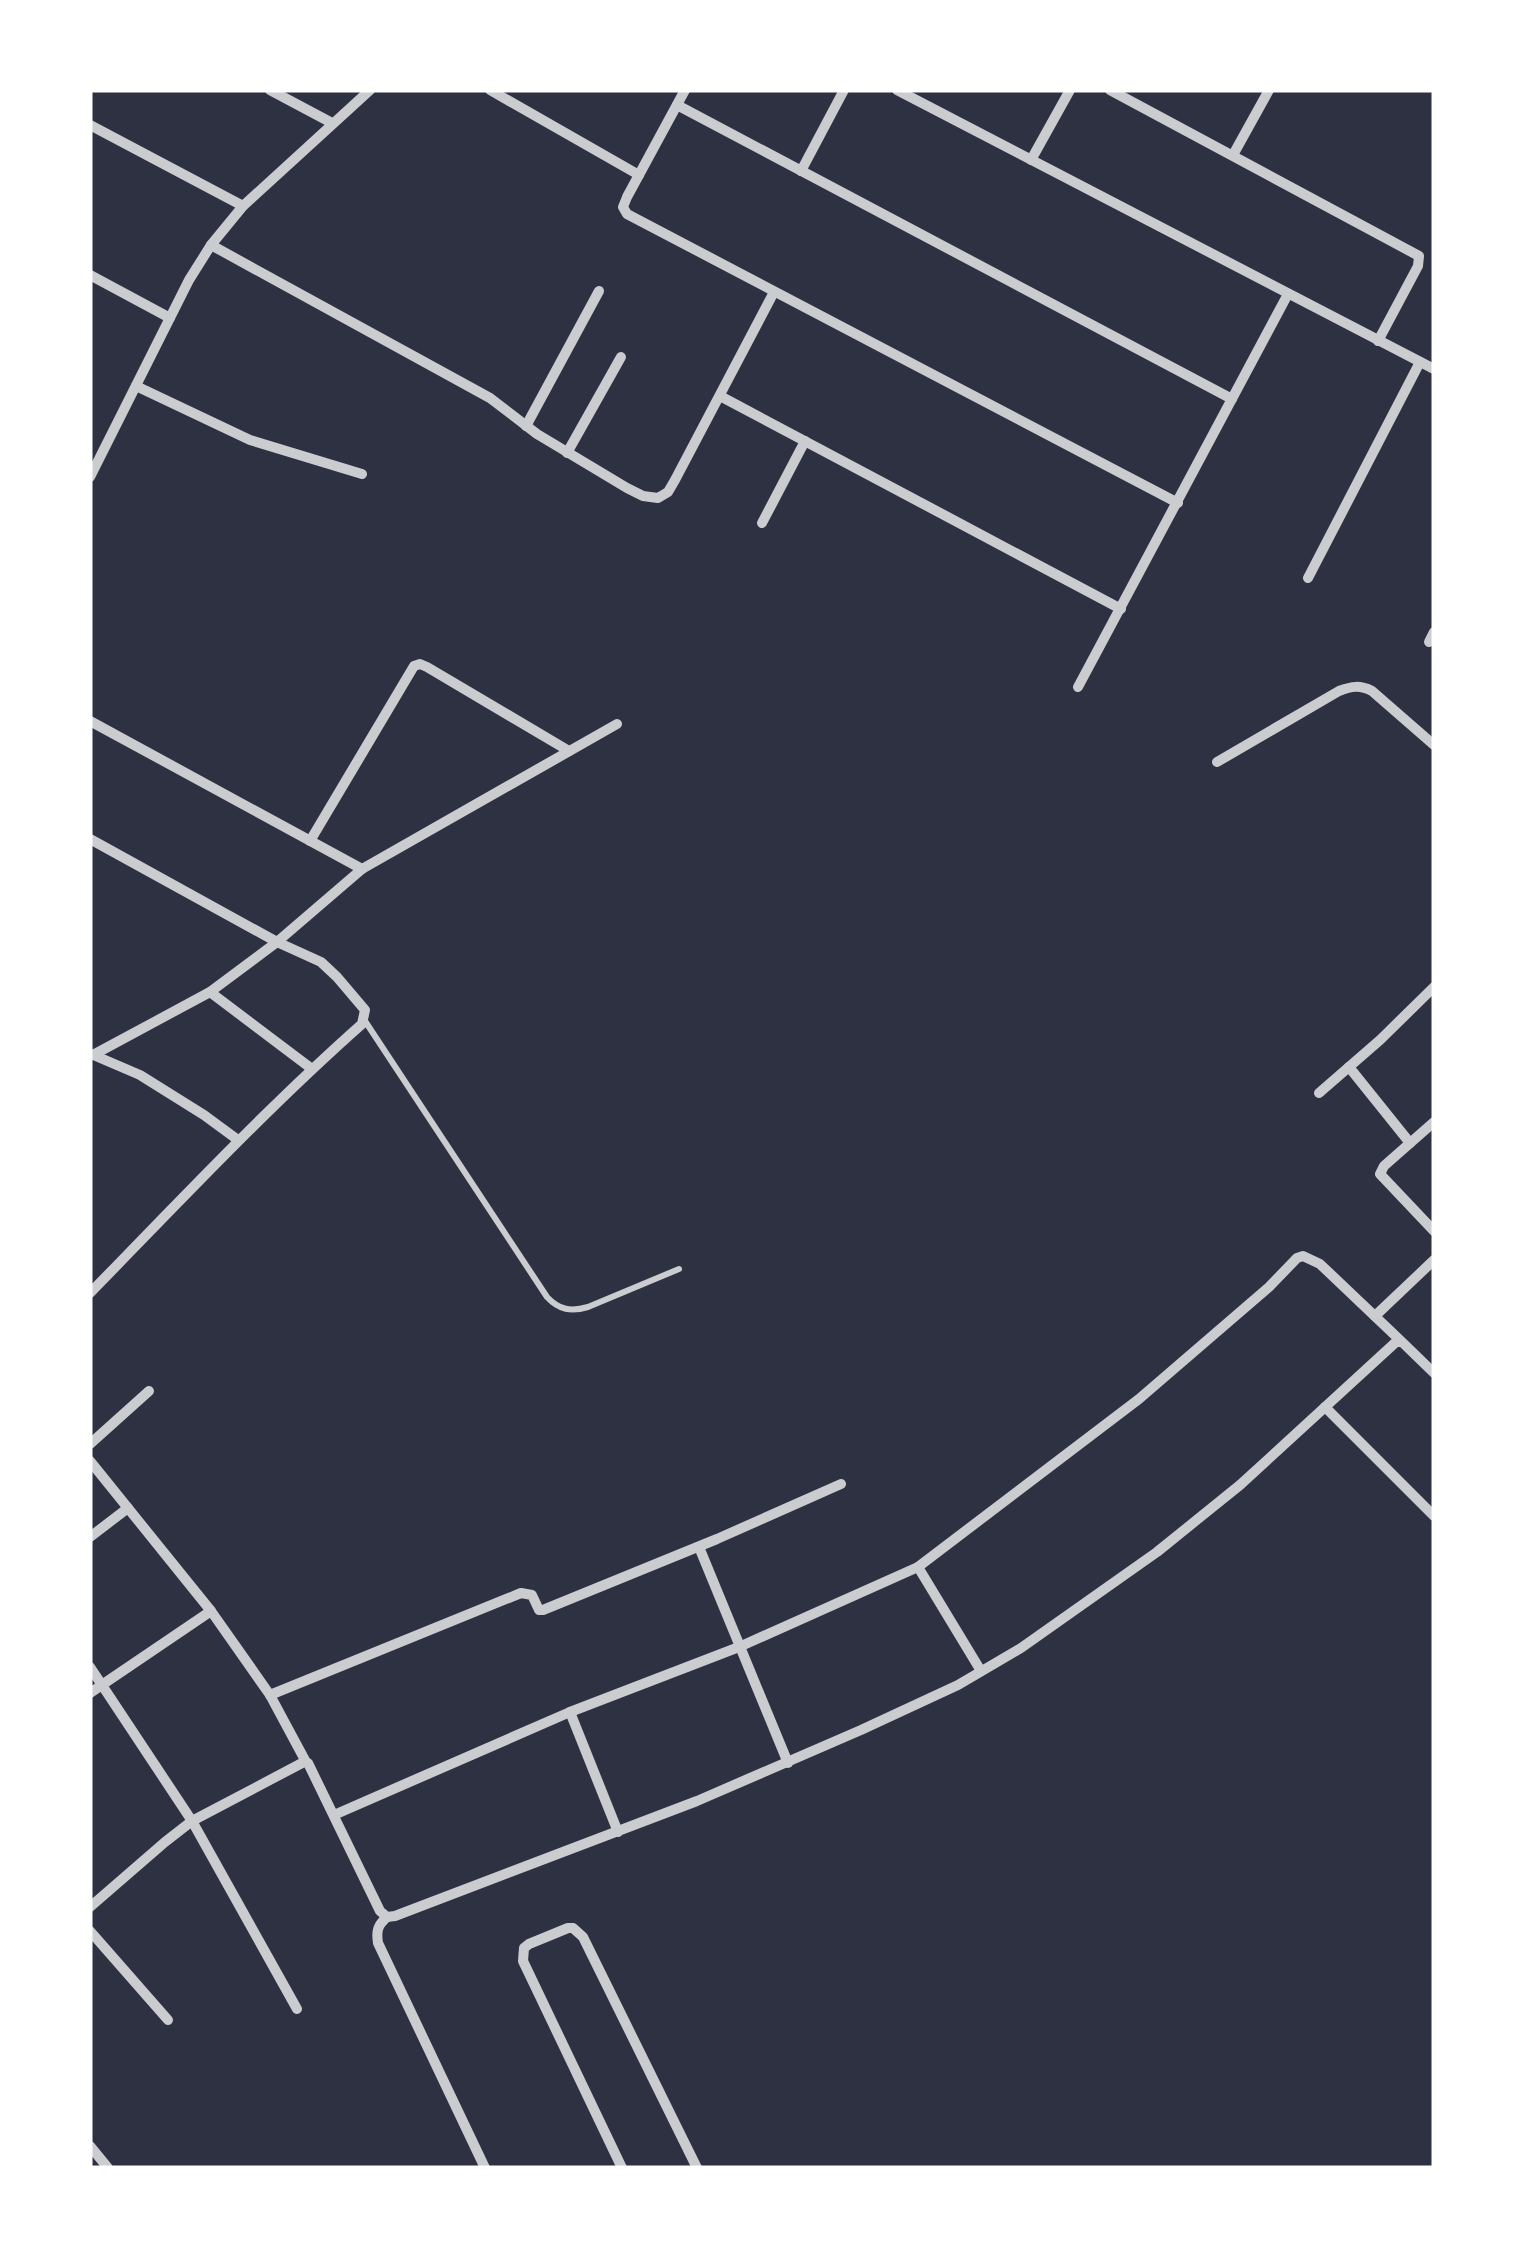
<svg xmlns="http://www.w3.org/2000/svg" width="1524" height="2258" font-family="'Roboto Condensed',sans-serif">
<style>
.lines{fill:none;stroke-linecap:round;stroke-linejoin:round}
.service{stroke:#caccd0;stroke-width:6}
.minor{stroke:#caccd0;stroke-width:10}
</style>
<rect width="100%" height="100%" fill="#2d3142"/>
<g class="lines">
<!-- service -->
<path class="service" d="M365 1021 547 1297C559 1310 571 1312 588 1307L679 1269"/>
<!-- minor -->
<g class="minor">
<path d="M270 90 332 123"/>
<path d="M490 90 639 175"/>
<path d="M685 90 627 197 623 207 627 214 1178 503"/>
<path d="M897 90 1434 369"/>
<path d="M1110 90 1419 256 1418 266 1378 341"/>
<path d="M677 105 1232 399"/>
<path d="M90 125 243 206"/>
<path d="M1233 155 1269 90"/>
<path d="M1031 160 1070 90"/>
<path d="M801 171 844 90"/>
<path d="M211 245 490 398 537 434 627 488 643 496 658 498 668 492 675 480 774 292"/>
<path d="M90 275 170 318"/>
<path d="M136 386 250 440 362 474"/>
<path d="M720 396 1121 609"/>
<path d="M526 426 599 291"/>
<path d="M567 453 621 357"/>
<path d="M90 477 189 280 211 245 243 206 370 90"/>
<path d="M762 523 805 441"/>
<path d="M1308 578 1420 362"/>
<path d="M1429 642 1434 632"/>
<path d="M1078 687 1288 294"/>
<path d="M90 721 362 869"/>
<path d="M1217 762 1339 691C1352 686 1360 685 1372 691L1434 745"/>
<path d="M90 839 277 942 321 962 337 977 365 1010 362 1024C266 1109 179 1202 90 1293"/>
<path d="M310 841 414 666 420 664 427 667 569 751"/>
<path d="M210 992 312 1069"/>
<path d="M91 1054 140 1075 204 1115 238 1140"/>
<path d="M93 1055 210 992 277 942 362 869 617 724"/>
<path d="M1349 1067 1410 1143"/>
<path d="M1319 1093 1380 1040 1434 987"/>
<path d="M1434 1122 1384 1166 1380 1174 1434 1231"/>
<path d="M1375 1316 1434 1260"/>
<path d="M1325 1407 1434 1516"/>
<path d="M90 1444 149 1391"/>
<path d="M90 1461 211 1611 270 1695 306 1762"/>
<path d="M90 1537 128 1508"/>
<path d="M699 1547 788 1763"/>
<path d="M918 1567 981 1671"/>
<path d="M90 1667 192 1821 297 2009"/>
<path d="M90 1693 211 1611"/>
<path d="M270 1695 521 1593 532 1595 539 1610H543L717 1539 841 1484"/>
<path d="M570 1712 618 1832"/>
<path d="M334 1815 570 1712 739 1647 918 1567 1139 1399 1269 1287 1297 1258 1303 1256 1320 1264 1400 1340"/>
<path d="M90 1907 165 1842 192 1821 304 1762 308 1763 380 1911 387 1917 395 1916 697 1801 861 1730 958 1685 1021 1648 1157 1552 1240 1485 1396 1342H1402L1434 1373"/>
<path d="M387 1917C378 1925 376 1930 378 1943L485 2168"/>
<path d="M90 1931 168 2020"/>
<path d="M90 2146 108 2168"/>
<path d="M622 2168 523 1961 524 1948 529 1944 568 1928H573L583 1937 697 2168"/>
</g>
</g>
<!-- border -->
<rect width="1524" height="2258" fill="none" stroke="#ffffff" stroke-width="185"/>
</svg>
